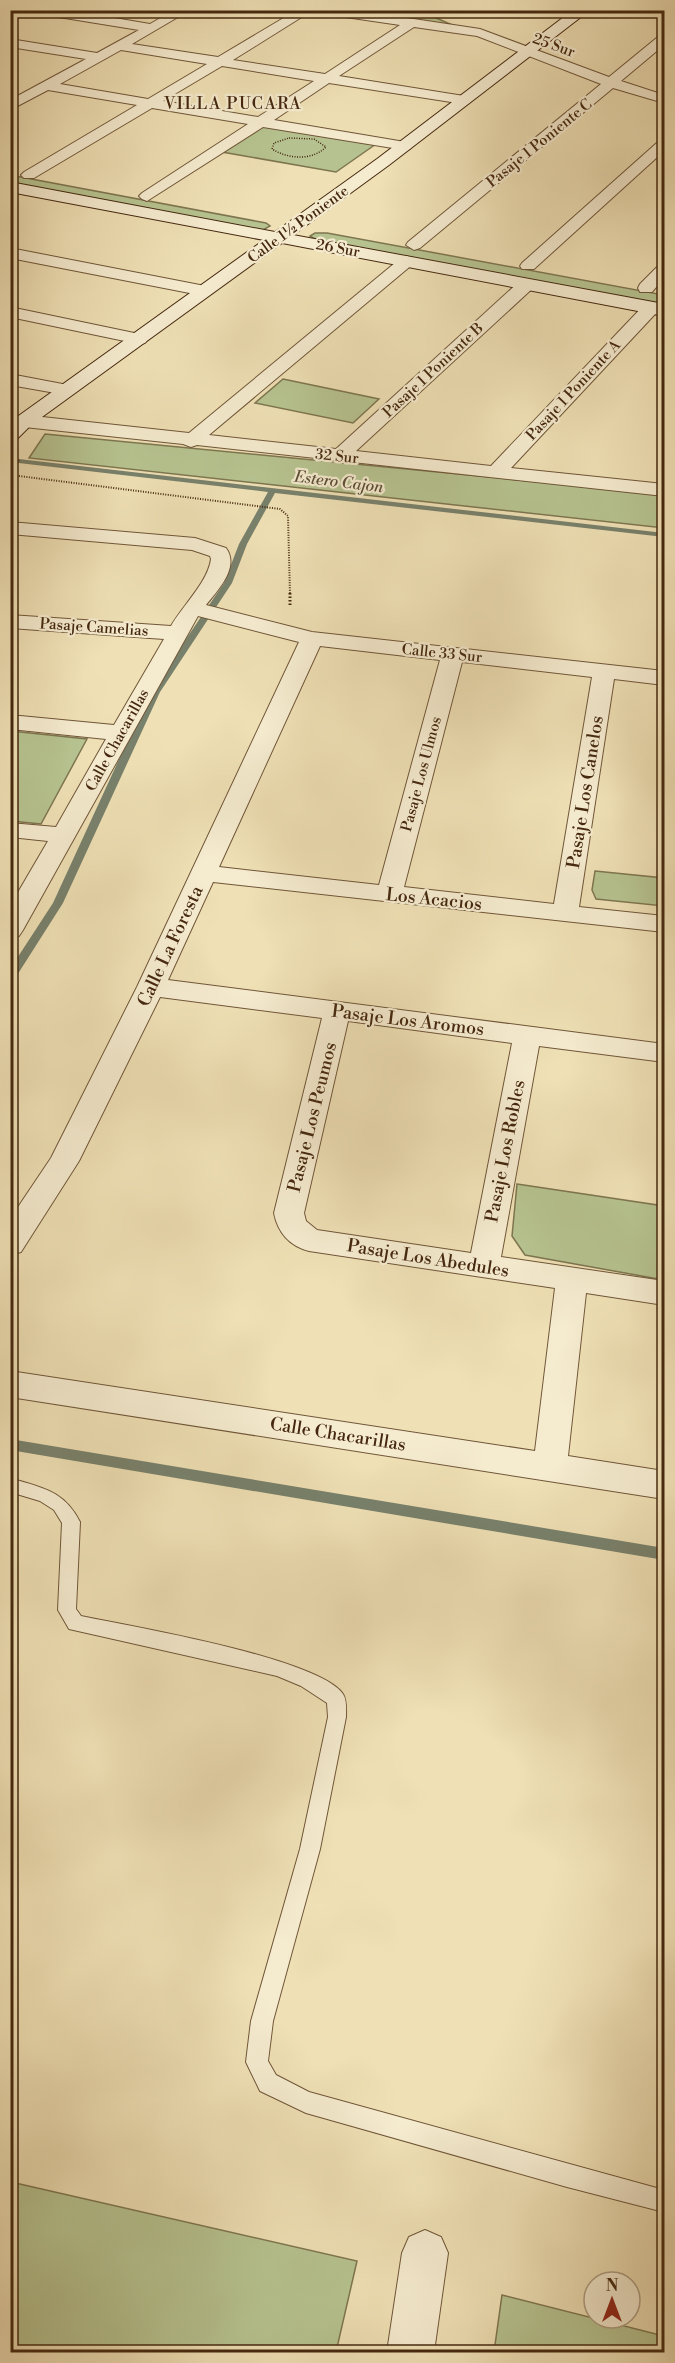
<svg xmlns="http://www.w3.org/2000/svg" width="675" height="2363" font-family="'Libre Bodoni',serif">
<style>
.green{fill:#b6c390;stroke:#7e7650;stroke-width:1.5}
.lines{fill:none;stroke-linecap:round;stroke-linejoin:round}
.stream{fill:#78816c;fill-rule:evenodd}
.lane-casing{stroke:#705638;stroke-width:2}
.street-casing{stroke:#705638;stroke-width:2}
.secondary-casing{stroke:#45280f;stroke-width:2}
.path-far2{stroke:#45280f;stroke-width:1.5;stroke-dasharray:1 1.5;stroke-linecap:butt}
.path-far1{stroke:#45280f;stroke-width:2;stroke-dasharray:1 1.5;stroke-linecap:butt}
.path{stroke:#45280f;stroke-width:3;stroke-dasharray:1.5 2;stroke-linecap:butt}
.lane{fill:#f5ebcf;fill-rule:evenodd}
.street{fill:#f5ebcf;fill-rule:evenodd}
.secondary{fill:#f5ebcf;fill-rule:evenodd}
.labels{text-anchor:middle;stroke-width:4.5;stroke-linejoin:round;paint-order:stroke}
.far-street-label{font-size:15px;fill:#45280f;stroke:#f5ebcf}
.far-neighbourhood-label{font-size:16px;letter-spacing:1.5px;fill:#45280f;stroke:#f5ebcf}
.far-water-label{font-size:16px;font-style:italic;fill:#5a4d36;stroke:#f5ebcf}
.street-label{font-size:18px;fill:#45280f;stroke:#f5ebcf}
</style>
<rect width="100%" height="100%" fill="#efe0b5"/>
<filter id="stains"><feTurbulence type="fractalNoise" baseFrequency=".00333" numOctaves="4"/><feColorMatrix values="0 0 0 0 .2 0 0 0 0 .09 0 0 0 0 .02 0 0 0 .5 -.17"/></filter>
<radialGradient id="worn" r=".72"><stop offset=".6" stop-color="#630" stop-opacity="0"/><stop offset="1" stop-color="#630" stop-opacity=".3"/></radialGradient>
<!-- green -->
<g class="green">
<path d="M340 11H420L457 27Z"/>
<path d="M265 125 376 144 336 172 222 152Z"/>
<path d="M10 175 266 223 270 226 263 230 250 229 11 184Z"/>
<path d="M315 233H327L664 295V305L318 241 310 236Z"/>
<path d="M283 379 379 399 353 423 255 403Z"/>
<path d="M45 434 664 494V528L29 458Z"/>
<path d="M11 731 87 739 41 824 11 821Z"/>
<path d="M595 871 664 878V906L596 899 592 890Z"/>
<path d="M517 1184 664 1206V1280L525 1255 512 1236Z"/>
<path d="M11 2182 357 2261 336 2352H11Z"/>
<path d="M502 2295 664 2336V2352H494Z"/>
</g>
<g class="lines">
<!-- stream -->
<g class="stream">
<path d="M10 458 664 533V537L275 493 247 544 232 583 160 692 63 903 14 980 10 981V969L53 903 150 692 224 583 239 544 268 492 10 462Z"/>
<path d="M10 1439 664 1548V1560L10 1450Z"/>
</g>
<!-- lane casing -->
<g class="lane-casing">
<path id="lane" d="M10 1478C42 1488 64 1490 80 1522L76 1609 81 1616C130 1626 318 1658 343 1694 347 1700 346 1710 346 1717L320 1849 273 2021 268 2061 276 2075 309 2092 664 2190V2212L567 2187 306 2113 260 2091 246 2062 251 2021 300 1849 328 1717 327 1703 301 1686 277 1676 69 1629 58 1610 62 1523 54 1510 40 1501 10 1492Z"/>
</g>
<!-- street casing -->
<g class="street-casing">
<g id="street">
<path d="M34 10H67L150 24 174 10H190L132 44 218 57 297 10H313L233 60 325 74 400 25 325 14 319 10H354L480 29 609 77 659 36 664 35V45L621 81 664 95V103L613 88 420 248 414 250 406 245 408 242 601 84 477 36 414 27 339 76 464 96 471 100 469 103 464 104 329 83 274 120 405 142 410 143 412 146 410 149 405 150 263 127 147 201 142 199 139 196 142 193 248 124 152 108 34 178H24L21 175 24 172 137 105 48 90 10 110V100L86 59 10 47V39L97 53 139 30 40 14ZM121 50 207 64 148 99 60 84ZM222 66 314 81 258 117 163 101Z"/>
<path d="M548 10H566L579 18 573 22Z"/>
<path d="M664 140V151L534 269H522L520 266 522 263 659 141Z"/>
<path d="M10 248 205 286 213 291 205 296 10 258Z"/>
<path d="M407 256 415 261 413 264 209 435 336 449 521 280 527 279 535 284 533 288 356 451 491 466 645 304H657L660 308 657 312 511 468 664 484V496L197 445 191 447 183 444 24 427 17 425 15 421 17 417 24 415 189 433 401 258Z"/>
<path d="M664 264V278L652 292H640L638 288 640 284 658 266Z"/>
<path d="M10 307 139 334 145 335 148 339 145 343 139 344 10 317Z"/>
<path d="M10 374 73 386 76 390 73 394 67 395 10 385Z"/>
<path d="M10 522 195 538 226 548C240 567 218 590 206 605L312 632 664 671V685L614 679 579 907 664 916V932L213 882 168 980 664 1044V1062L539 1046 501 1257 664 1281V1305L586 1293 568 1456 664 1471V1499L10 1397V1371L535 1451 555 1288 309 1251C290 1246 278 1233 274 1213L322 1018 160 997 79 1161 21 1252 10 1255V1219L51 1158 137 987 299 642 198 616 23 930 19 936 10 938V906L48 841 10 837V823L56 827 106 739 10 729V715L114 725 164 639 10 628V615L171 626C183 605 208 582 211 559L210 556 192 550 10 534ZM320 646 440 660 379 885 219 867ZM462 662 592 677 554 904 404 887ZM348 1021 512 1043 471 1253 317 1230 306 1221 304 1213Z"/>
<path d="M425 2230 441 2237 448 2253 434 2352H387L402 2253 409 2237Z"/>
</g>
</g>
<!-- secondary casing -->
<g class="secondary-casing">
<path id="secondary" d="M573 10H590L389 165 293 235 664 304V316L282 243 31 425 17 439 10 441V423L17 417 264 240 10 192V182L275 232 377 159Z"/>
</g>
<!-- path-far2 -->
<path class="path-far2" d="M289 138 314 139 326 147C312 161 288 159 272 149L274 143Z"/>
<!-- path-far1 -->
<path class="path-far1" d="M19 460 11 475 280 509 288 516 290 595"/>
<!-- path -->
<path class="path" d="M290 593V605"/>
<!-- lane -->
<use href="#lane" class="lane"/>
<!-- street -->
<use href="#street" class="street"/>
<!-- secondary -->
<use href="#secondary" class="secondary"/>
</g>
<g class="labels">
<!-- far-street labels -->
<g class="far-street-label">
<text transform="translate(554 45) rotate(20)" y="5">25 Sur</text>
<text transform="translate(539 143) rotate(-39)" y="5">Pasaje 1 Poniente C</text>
<text transform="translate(298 224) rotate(-36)" y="5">Calle 1½ Poniente</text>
<text transform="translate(338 248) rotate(10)" y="5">26 Sur</text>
<text transform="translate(433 370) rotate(-43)" y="5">Pasaje 1 Poniente B</text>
<text transform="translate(573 390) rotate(-47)" y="5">Pasaje 1 Poniente A</text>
<text transform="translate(337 456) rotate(6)" y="5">32 Sur</text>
<text transform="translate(94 627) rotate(4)" y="5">Pasaje Camelias</text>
<text transform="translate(442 653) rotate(6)" y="5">Calle 33 Sur</text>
<text transform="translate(117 740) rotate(-61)" y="5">Calle Chacarillas</text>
<text transform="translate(421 774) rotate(-75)" y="5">Pasaje Los Ulmos</text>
</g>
<!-- far-neighbourhood labels -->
<g class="far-neighbourhood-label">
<text x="233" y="109">VILLA PUCARA</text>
</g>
<!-- far-water labels -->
<g class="far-water-label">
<text transform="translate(339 481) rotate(7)" y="6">Estero Cajon</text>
</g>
<!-- street labels -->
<g class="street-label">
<text transform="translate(585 792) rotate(-81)" y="6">Pasaje Los Canelos</text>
<text transform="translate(434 899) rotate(6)" y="6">Los Acacios</text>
<text transform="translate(170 946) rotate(-65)" y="6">Calle La Foresta</text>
<text transform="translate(408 1020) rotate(7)" y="6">Pasaje Los Aromos</text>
<text transform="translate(312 1117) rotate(-76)" y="6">Pasaje Los Peumos</text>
<text transform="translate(505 1151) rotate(-79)" y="6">Pasaje Los Robles</text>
<text transform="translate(428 1258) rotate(9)" y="6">Pasaje Los Abedules</text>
<text transform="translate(338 1434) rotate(9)" y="6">Calle Chacarillas</text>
</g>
</g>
<!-- margin -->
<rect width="675" height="2363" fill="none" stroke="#efe0b5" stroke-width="36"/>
<rect x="12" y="12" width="651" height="2339" fill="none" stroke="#45280f" stroke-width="3"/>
<rect x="18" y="18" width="639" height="2327" fill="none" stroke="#45280f" stroke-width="1.5"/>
<!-- north arrow -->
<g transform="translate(612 2300)"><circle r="28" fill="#f5ebcf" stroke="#af9d82" stroke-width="1.5"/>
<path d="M0-4.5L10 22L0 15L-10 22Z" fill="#8f2418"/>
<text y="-9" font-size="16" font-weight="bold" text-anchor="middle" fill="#45280f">N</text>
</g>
<rect width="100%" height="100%" filter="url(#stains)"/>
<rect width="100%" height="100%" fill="url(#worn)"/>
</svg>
